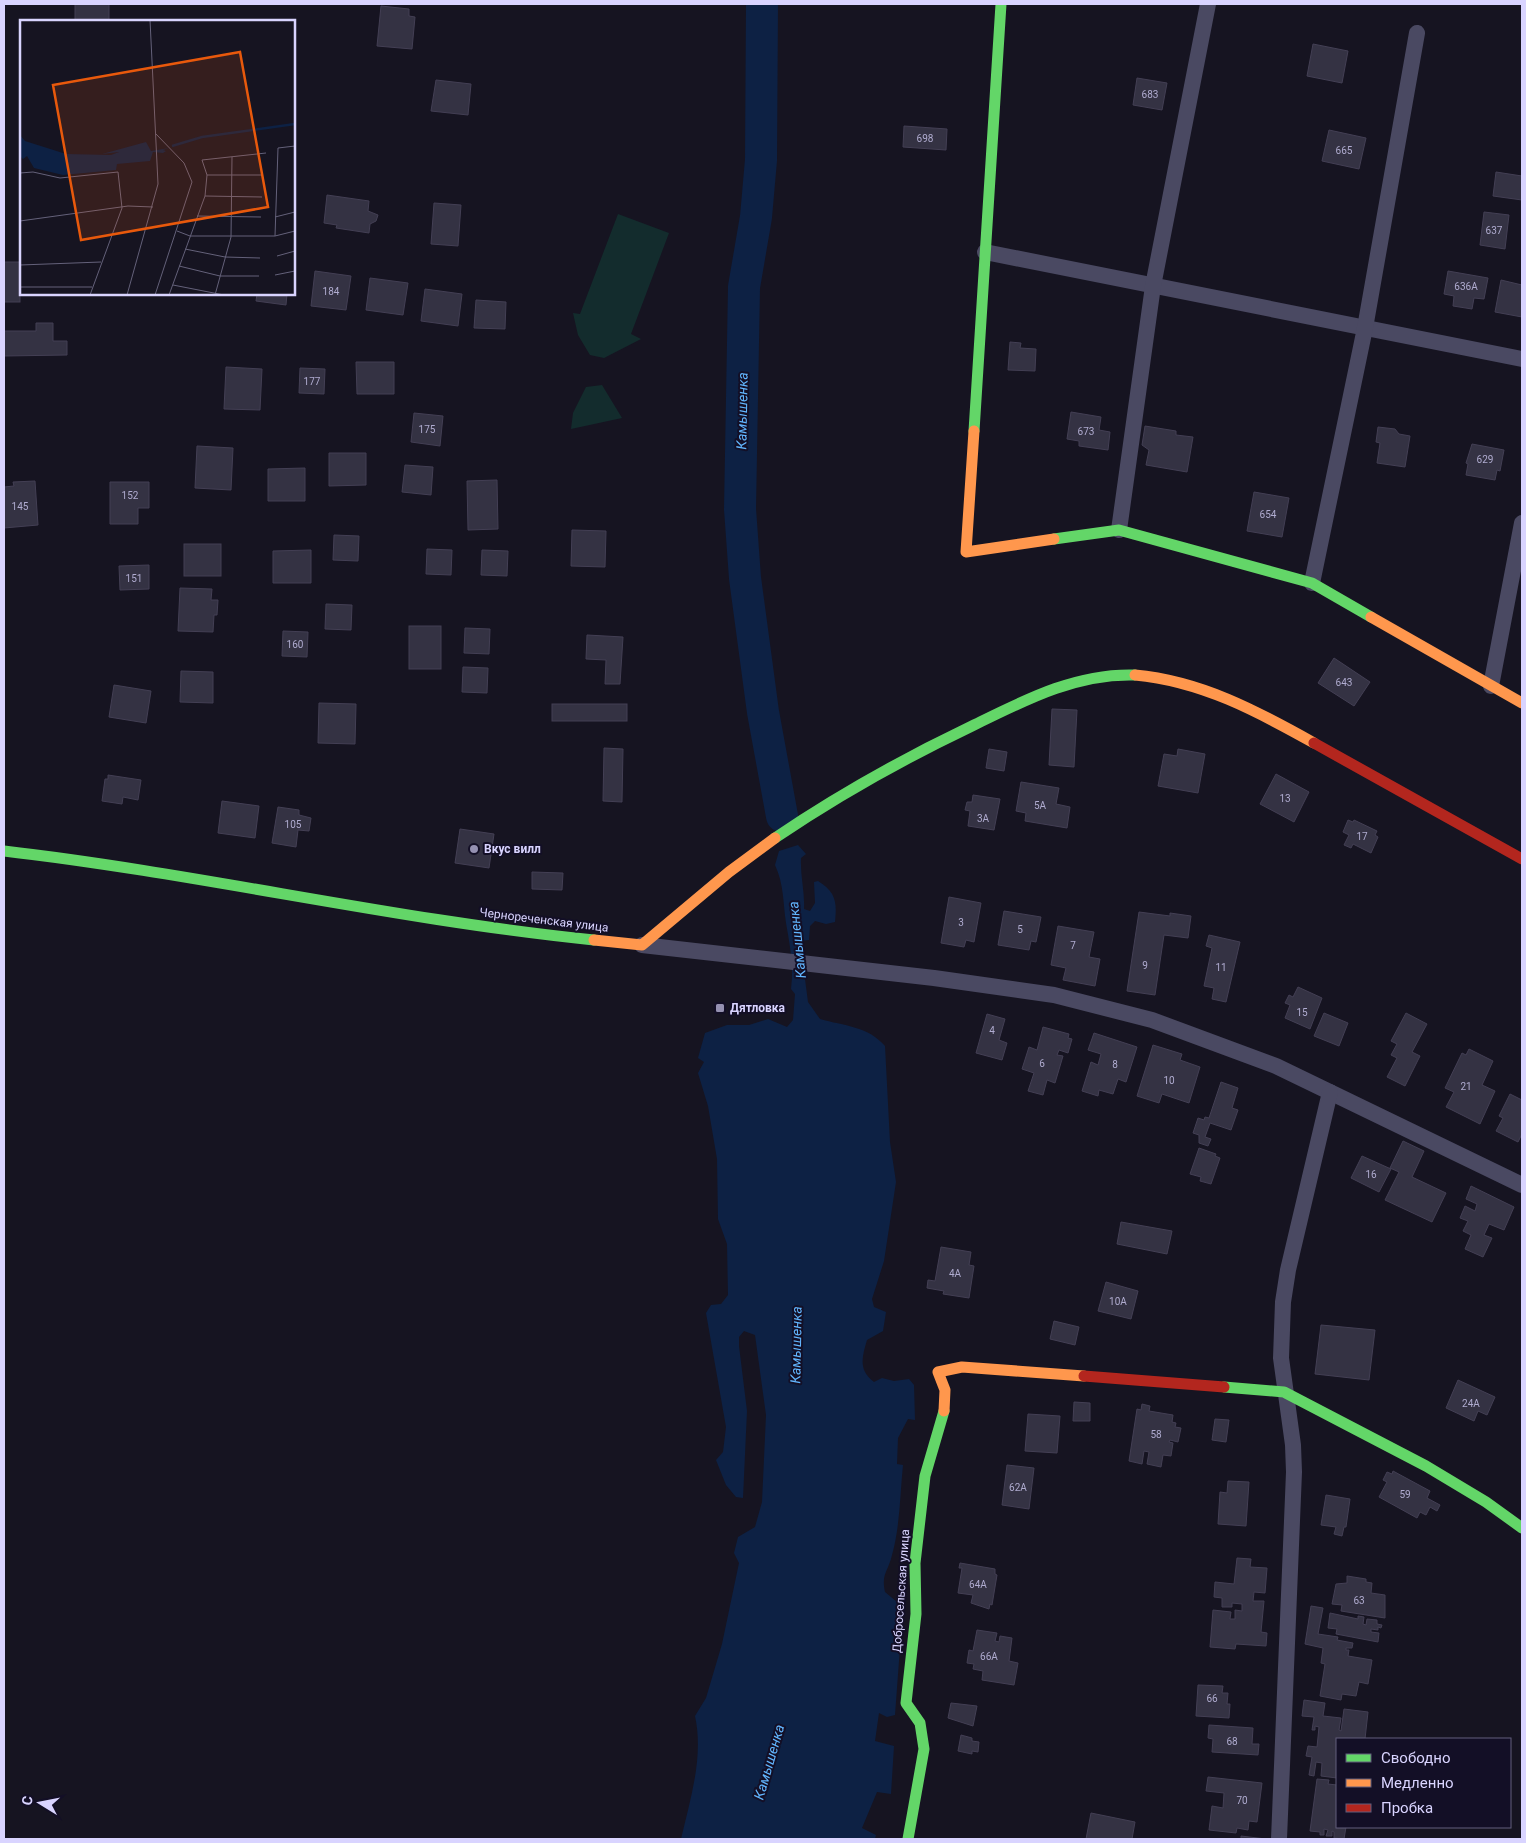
<svg xmlns="http://www.w3.org/2000/svg" width="1526" height="1843" font-family="Roboto,sans-serif">
<style>
.green{fill:#132c2d}
.water{fill:#0d2144}
.lines{fill:none;stroke-linecap:round;stroke-linejoin:round}
.river{stroke:#0d2144;stroke-width:32}
.building{fill:#343243;stroke:#433f54}
.street{stroke:#4a4962;stroke-width:16}
.fast{stroke:#63d668;stroke-width:11}
.slow{stroke:#ff974d;stroke-width:11}
.jam{stroke:#b3261e;stroke-width:11}
.poi-dot{fill:#9591b1;stroke:#130f26;stroke-width:2}
.labels{text-anchor:middle;stroke-width:4;stroke-linejoin:round;paint-order:stroke}
.number-label{font-size:10px;fill:#b0acd0}
.poi-label{font-size:12px;font-weight:bold;fill:#d9d4ff;stroke:#130f26;text-anchor:start}
.street-label{font-size:12px;fill:#d9d4ff;stroke:#130f26}
.water-label{font-size:14px;font-style:italic;fill:#62b6ff;stroke:#130f26}
.inset-river{fill:none;stroke:#0d2144;stroke-width:2.5}
.inset-road{fill:none;stroke:#64617a;stroke-width:1}
.view{fill:#e8590c;fill-opacity:0.15;stroke:#e8590c;stroke-width:2.5}
.inset-edge{fill:none;stroke:#d9d4ff;stroke-width:2.5}
</style>
<rect width="100%" height="100%" fill="#161421"/>
<!-- green -->
<g class="green">
<path d="M618 214 669 233 631 334 641 339 604 358 590 355 578 335 573 313 580 314Z"/>
<path d="M602 385 622 418 571 429 573 413 586 387Z"/>
</g>
<!-- water -->
<path class="water" d="M798 845 806 854 801 858C800 875 805 892 804 909L810 911 815 903 814 882 818 881C836 892 837 902 835 922L826 924 815 921 810 926 809 940 800 941 808 1002 820 1019C844 1026 868 1026 885 1046L890 1142 896 1182 884 1261 872 1299 874 1307 886 1312 883 1331 867 1340C862 1357 858 1370 874 1382L882 1378 894 1381 909 1379 914 1385 915 1420 908 1419 898 1438 897 1464 903 1465C900 1494 900 1527 892 1555 888 1572 881 1574 885 1592L903 1607 895 1715 887 1717 879 1713 875 1741 894 1746 891 1794 877 1792 862 1828 876 1835 875 1839H681C690 1800 704 1757 695 1716L706 1698 722 1644 739 1563 734 1553 738 1537 755 1527 762 1502 766 1415 755 1335 744 1331 739 1337V1346L747 1411 743 1498 736 1497 726 1485 716 1460 723 1452 726 1427 706 1313 711 1305 721 1304 728 1295 727 1244 718 1219 717 1159 708 1106 698 1073 704 1062 698 1058 705 1033 727 1025H749L768 1019 787 1027 793 1020 795 994 791 989C794 966 790 946 786 923 783 903 784 884 775 865L779 851Z"/>
<g class="lines">
<!-- river -->
<path class="river" d="M762 4 761 160 756 217 744 287 740 509 745 578 763 712 782 816"/>
</g>
<!-- building -->
<g class="building">
<rect x="75" y="4" width="34" height="17"/>
<path d="M381 6 409 9V16L415 17 412 49 377 46Z"/>
<path d="M1313 44 1348 51 1342 83 1307 76Z"/>
<path d="M1137 78 1167 83 1162 110 1133 105Z"/>
<path d="M436 80 471 84 468 115 431 111Z"/>
<path d="M904 126 947 129 946 150 903 147Z"/>
<path d="M1329 130 1366 138 1359 169 1322 161Z"/>
<path d="M1496 172 1522 176V200L1493 196Z"/>
<path d="M327 195 369 201 368 211 378 215 376 221 370 224 369 233 336 228 337 225 324 223Z"/>
<path d="M434 203 461 205 458 246 431 244Z"/>
<path d="M1484 212 1509 215 1505 249 1480 245Z"/>
<rect x="4" y="262" width="16" height="40"/>
<path d="M315 271 351 276 346 310 311 306Z"/>
<path d="M1448 271 1488 278 1484 299 1474 298 1472 309 1453 306 1454 296 1444 294Z"/>
<path d="M370 278 408 283 403 315 366 310Z"/>
<path d="M1501 280 1522 285V317L1495 312Z"/>
<path d="M425 289 462 294 458 326 421 321Z"/>
<path d="M257 294H287L286 305 256 301Z"/>
<path d="M476 300 506 302 505 329 474 328Z"/>
<path d="M36 323H53V341H67V355L4 356V331H36Z"/>
<path d="M1010 342 1021 343 1020 348 1036 349 1035 371 1008 370Z"/>
<path d="M356 362H394V394H357Z"/>
<path d="M226 367 262 369 260 410 224 409Z"/>
<path d="M300 368 325 369 324 394 299 393Z"/>
<path d="M1071 412 1101 417 1099 430 1110 432 1108 450 1079 446V441L1067 439Z"/>
<path d="M414 413 443 416 440 446 411 442Z"/>
<path d="M1145 426 1176 431V435L1193 437 1187 472 1146 465 1149 450 1142 445Z"/>
<path d="M1378 427 1395 429 1399 434 1410 436 1405 467 1377 463 1380 443 1376 442Z"/>
<path d="M1472 444 1504 450 1500 471 1497 470 1495 480 1466 475 1468 464 1466 463Z"/>
<path d="M197 446 233 448 231 490 195 488Z"/>
<path d="M329 453H366V485L329 486Z"/>
<path d="M405 465 433 467 431 495 402 492Z"/>
<path d="M305 468V501H268V469Z"/>
<path d="M497 480 498 529 468 530 467 481Z"/>
<path d="M35 481 38 525 4 528V487L14 486 13 482Z"/>
<path d="M110 482H149V508H138V524H110Z"/>
<path d="M1254 492 1289 498 1282 537 1247 531Z"/>
<path d="M572 530 606 531 605 567 571 566Z"/>
<path d="M334 535 359 536 358 561 333 560Z"/>
<rect x="184" y="544" width="37" height="32"/>
<path d="M427 549 452 550 451 575 426 574Z"/>
<path d="M311 550V583H273V551Z"/>
<path d="M482 550 508 551 507 576 481 575Z"/>
<path d="M149 565V589L120 590 119 566Z"/>
<path d="M180 588 212 589 211 600H218L217 615H214L213 632 178 631Z"/>
<path d="M326 604 352 605 351 630 325 629Z"/>
<rect x="409" y="626" width="32" height="43"/>
<path d="M465 628 490 629 489 654 464 653Z"/>
<path d="M283 631 308 632 307 657 282 656Z"/>
<path d="M587 635 623 637 620 684H605L606 660 586 659Z"/>
<path d="M1334 658 1370 682 1354 706 1318 683Z"/>
<path d="M463 667 488 668 487 693 462 692Z"/>
<path d="M181 671 213 672V703L180 702Z"/>
<path d="M114 685 151 691 146 723 109 717Z"/>
<path d="M319 703 356 704 355 744 318 743Z"/>
<rect x="552" y="704" width="75" height="17"/>
<path d="M1052 709 1077 710 1074 767 1049 765Z"/>
<path d="M604 748 623 749 622 802 603 801Z"/>
<path d="M989 749 1007 752 1004 771 986 768Z"/>
<path d="M1178 749 1205 754 1198 793 1158 786 1164 754 1177 756Z"/>
<path d="M1276 774 1309 792 1294 822 1260 804Z"/>
<path d="M108 775 141 780 138 800 123 797 122 804 102 801 105 779H108Z"/>
<path d="M1021 782 1059 788 1056 804 1070 807 1067 828 1025 821 1026 813 1016 811Z"/>
<path d="M973 795 1000 799 994 830 968 826 970 811 965 810 967 802H972Z"/>
<path d="M222 801 259 806 255 838 218 833Z"/>
<path d="M278 807 299 810V815L311 818 309 831 298 830 296 847 272 843Z"/>
<path d="M1348 820 1353 822 1354 820 1377 831 1375 835 1378 837 1371 853 1353 844 1351 848 1344 845 1349 835 1343 832Z"/>
<path d="M460 829 494 834 489 868 455 863Z"/>
<path d="M532 872 563 873 562 890 532 889Z"/>
<path d="M949 897 981 903 974 942 966 940 964 947 941 943Z"/>
<path d="M1004 911 1041 917 1036 942 1031 941 1029 950 998 945Z"/>
<path d="M1139 912 1170 916V913L1191 916 1188 938 1164 935 1155 995 1127 991Z"/>
<path d="M1058 926 1094 932 1089 957 1100 959 1095 986 1063 980 1066 968 1051 965Z"/>
<path d="M1209 935 1240 942 1226 1002 1212 999 1214 988 1204 986 1212 948 1206 946Z"/>
<path d="M1298 987 1322 998 1310 1029 1285 1018 1290 1005 1285 1003 1289 995 1293 997Z"/>
<path d="M1324 1013 1348 1023 1339 1046 1314 1036Z"/>
<path d="M1406 1013 1427 1024 1412 1052 1420 1056 1405 1086 1387 1077 1397 1058 1391 1055 1397 1044 1391 1041Z"/>
<path d="M987 1014 1005 1019 999 1040 1007 1043 1002 1060 976 1053Z"/>
<path d="M1043 1027 1069 1034 1068 1038 1072 1039 1068 1053 1059 1050 1057 1055 1063 1056 1055 1083 1047 1080 1043 1095 1028 1091 1034 1073 1022 1069 1029 1047 1037 1050Z"/>
<path d="M1094 1033 1137 1047 1126 1082 1118 1079 1113 1094 1099 1090 1098 1096 1082 1091 1091 1062 1098 1065 1101 1054 1088 1050Z"/>
<path d="M1153 1045 1182 1054 1180 1060 1200 1067 1189 1103 1162 1094 1159 1103 1137 1096Z"/>
<path d="M1469 1049 1493 1061 1482 1085 1495 1091 1480 1124 1446 1107 1454 1092 1445 1088 1462 1053 1466 1055Z"/>
<path d="M1221 1082 1238 1088 1232 1108 1238 1110 1231 1130 1210 1123 1205 1137 1211 1139 1208 1146 1199 1143V1135L1193 1133 1198 1118 1204 1120 1205 1117 1209 1118Z"/>
<path d="M1510 1094 1522 1100V1134L1518 1142 1496 1131 1503 1118 1499 1116Z"/>
<path d="M1403 1141 1424 1151 1412 1177 1446 1193 1432 1222 1385 1200 1399 1172 1390 1168Z"/>
<path d="M1199 1148 1216 1154 1215 1156 1220 1158 1211 1184 1200 1181 1201 1177 1190 1174Z"/>
<path d="M1362 1156 1391 1169 1379 1192 1351 1178Z"/>
<path d="M1471 1186 1514 1207 1504 1230 1489 1224 1484 1235 1492 1238 1483 1257 1465 1249 1471 1235 1463 1231 1468 1221 1460 1218 1465 1206 1475 1211 1477 1204 1466 1199Z"/>
<path d="M1121 1222 1172 1231 1167 1254 1117 1244Z"/>
<path d="M941 1247 971 1252 969 1265 974 1266 969 1298 943 1294 944 1291 927 1288 928 1280 935 1281Z"/>
<path d="M1106 1282 1138 1291 1131 1319 1098 1311Z"/>
<path d="M1054 1321 1079 1327 1075 1345 1050 1339Z"/>
<path d="M1321 1325 1375 1330 1369 1380 1315 1374Z"/>
<path d="M1458 1380 1495 1397 1487 1415 1478 1411 1474 1421 1446 1408Z"/>
<path d="M1074 1402 1090 1403V1421H1073Z"/>
<path d="M1142 1404 1150 1406 1149 1411 1173 1415 1172 1422 1176 1423 1175 1427 1181 1428 1178 1442 1170 1440 1169 1442 1173 1443 1171 1456 1163 1455 1161 1467 1147 1464 1149 1452 1144 1451 1142 1464 1129 1461 1137 1409 1141 1410Z"/>
<path d="M1028 1414 1060 1416 1057 1453 1025 1451Z"/>
<path d="M1215 1419 1229 1420 1226 1442 1212 1440Z"/>
<path d="M1007 1465 1034 1468 1029 1509 1002 1505Z"/>
<path d="M1393 1471 1430 1491 1427 1498 1440 1505 1437 1511 1430 1507 1426 1515 1420 1512 1417 1518 1379 1497 1387 1482 1383 1480 1387 1472 1392 1474Z"/>
<path d="M1228 1481 1249 1482 1246 1526 1218 1524 1220 1492 1227 1493Z"/>
<path d="M1326 1495 1350 1499 1346 1527H1344L1342 1536 1334 1534 1336 1527 1321 1525Z"/>
<path d="M1237 1558 1251 1559 1250 1567 1267 1568 1265 1593 1254 1592 1253 1601H1264L1261 1632 1267 1633 1266 1646 1236 1644 1235 1649 1210 1647 1213 1610 1231 1612 1230 1619H1235V1610L1242 1611V1604L1232 1603V1607H1222V1598L1214 1597 1215 1582 1234 1584Z"/>
<path d="M960 1563 995 1569V1574L997 1575 992 1605 990 1604 989 1609 971 1603 973 1595 958 1593 962 1568H959Z"/>
<path d="M1347 1576 1366 1579V1582L1372 1583 1371 1593 1385 1595V1618L1341 1611 1342 1605 1332 1604 1336 1584 1347 1583Z"/>
<path d="M1311 1606 1323 1608 1318 1634 1338 1637 1337 1640 1353 1643 1352 1648H1346V1650H1349L1348 1656 1372 1660 1368 1684 1359 1682 1356 1696 1342 1694 1341 1700 1320 1696 1325 1664 1321 1663 1323 1648 1305 1644Z"/>
<path d="M1330 1613 1358 1619V1616L1364 1617 1363 1624 1366 1625 1367 1619 1377 1620V1624L1382 1625 1381 1628 1378 1627V1630L1371 1629V1632L1379 1633 1378 1642 1336 1634 1337 1629 1328 1628Z"/>
<path d="M977 1630 997 1633 995 1641 999 1642 1000 1636 1012 1638 1009 1661 1018 1663 1014 1685 982 1680 983 1671 973 1669 974 1664 967 1663 969 1650 973 1651Z"/>
<path d="M1198 1685 1223 1686 1222 1693H1228L1227 1704H1230L1229 1718 1196 1716Z"/>
<path d="M1304 1700 1325 1703 1323 1716 1341 1718 1339 1730 1341 1731 1344 1709 1368 1712 1365 1739H1337V1778L1321 1776 1322 1763 1316 1762 1314 1776 1309 1775 1312 1757 1306 1756 1308 1746 1317 1747 1319 1727 1315 1726V1730H1312L1314 1717 1302 1716Z"/>
<path d="M951 1703 977 1706 973 1726 948 1718Z"/>
<path d="M1209 1725 1253 1728 1252 1744H1259L1258 1755 1212 1752 1213 1739 1208 1738Z"/>
<path d="M961 1735 972 1738V1741L979 1742 978 1752 972 1751V1754L958 1751Z"/>
<path d="M1208 1777 1262 1783 1257 1822 1249 1821 1248 1830 1237 1828 1236 1833 1209 1830 1212 1806 1223 1808 1224 1793 1206 1791Z"/>
<path d="M1317 1779 1329 1780 1328 1784 1337 1785V1827H1346L1344 1839 1334 1838V1832L1332 1831V1836H1326L1328 1830 1324 1829V1835H1320V1832L1310 1831Z"/>
<path d="M1091 1813 1135 1822 1132 1839H1086Z"/>
<path d="M1241 1836 1266 1839H1241Z"/>
</g>
<g class="lines">
<!-- street -->
<g class="street">
<path d="M985 252 1522 359"/>
<path d="M1119 530 1153 286 1208 4"/>
<path d="M1312 583 1365 328 1417 33"/>
<path d="M1491 686 1522 523"/>
<path d="M642 945 934 978 1054 995 1152 1020 1276 1066 1522 1185"/>
<path d="M1279 1839 1294 1472 1293 1445 1281 1358 1283 1302 1288 1270 1330 1092"/>
</g>
<!-- fast -->
<g class="fast">
<path d="M974 431 1001 4"/>
<path d="M1054 539 1119 530 1312 583 1371 617"/>
<path d="M775 838C837 796 903 759 970 727 1023 701 1075 673 1135 675"/>
<path d="M4 851C202 874 396 920 594 940"/>
<path d="M1224 1387 1284 1392 1426 1466 1486 1502 1522 1528"/>
<path d="M908 1839 924 1749 920 1723 906 1703 916 1614 915 1563 925 1476 944 1411"/>
</g>
<!-- slow -->
<g class="slow">
<path d="M974 431 966 552 1054 539"/>
<path d="M1371 617 1522 703"/>
<path d="M1135 675C1201 681 1257 711 1314 743"/>
<path d="M594 940 642 945 729 872 775 838"/>
<path d="M944 1411 945 1390 938 1372 962 1367 1084 1376"/>
</g>
<!-- jam -->
<g class="jam">
<path d="M1314 743 1522 859"/>
<path d="M1084 1376 1224 1387"/>
</g>
</g>
<!-- markers -->
<g class="poi-dot">
<circle cx="474" cy="849" r="5"/>
<rect x="715" y="1003" width="10" height="10" rx="2.5"/>
</g>
<g class="labels">
<!-- number labels -->
<g class="number-label">
<text x="1150" y="98">683</text>
<text x="925" y="142">698</text>
<text x="1344" y="154">665</text>
<text x="1494" y="234">637</text>
<text x="1466" y="290">636А</text>
<text x="331" y="295">184</text>
<text x="312" y="385">177</text>
<text x="427" y="433">175</text>
<text x="1086" y="435">673</text>
<text x="1485" y="463">629</text>
<text x="130" y="499">152</text>
<text x="20" y="510">145</text>
<text x="1268" y="518">654</text>
<text x="134" y="582">151</text>
<text x="295" y="648">160</text>
<text x="1344" y="686">643</text>
<text x="1285" y="802">13</text>
<text x="1040" y="809">5А</text>
<text x="983" y="822">3А</text>
<text x="293" y="828">105</text>
<text x="1362" y="840">17</text>
<text x="961" y="926">3</text>
<text x="1020" y="933">5</text>
<text x="1073" y="949">7</text>
<text x="1145" y="969">9</text>
<text x="1221" y="971">11</text>
<text x="1302" y="1016">15</text>
<text x="992" y="1034">4</text>
<text x="1042" y="1067">6</text>
<text x="1115" y="1068">8</text>
<text x="1169" y="1084">10</text>
<text x="1466" y="1090">21</text>
<text x="1371" y="1178">16</text>
<text x="955" y="1277">4А</text>
<text x="1118" y="1305">10А</text>
<text x="1471" y="1407">24А</text>
<text x="1156" y="1438">58</text>
<text x="1018" y="1491">62А</text>
<text x="1405" y="1498">59</text>
<text x="978" y="1588">64А</text>
<text x="1359" y="1604">63</text>
<text x="989" y="1660">66А</text>
<text x="1212" y="1702">66</text>
<text x="1232" y="1745">68</text>
<text x="1242" y="1804">70</text>
</g>
<!-- poi labels -->
<g class="poi-label">
<text x="484" y="853">Вкус вилл</text>
<text x="730" y="1012">Дятловка</text>
</g>
<!-- street labels -->
<g class="street-label">
<text transform="translate(544 920) rotate(7)" y="4">Чернореченская улица</text>
<text transform="translate(901 1591) rotate(-86)" y="4">Добросельская улица</text>
</g>
<!-- water labels -->
<g class="water-label">
<text transform="translate(742 411) rotate(-89)" y="5">Камышенка</text>
<text transform="translate(797 940) rotate(-96)" y="5">Камышенка</text>
<text transform="translate(796 1345) rotate(-89)" y="5">Камышенка</text>
<text transform="translate(769 1762) rotate(-74)" y="5">Камышенка</text>
</g>
</g>
<!-- overview -->
<g transform="translate(20 20)">
<rect width="275" height="275" fill="#161421"/>
<path d="M0 115 5 121 46 134 91 135 99 132 82 134 126 122 131 131 149 128 143 130 146 131 143 133 133 132 130 141 97 144 96 150 43 155 14 148 7 136 3 139 0 136Z" fill="#0d2144"/>
<path class="inset-river" d="M152 126 182 117 275 104"/>
<path class="inset-road" d="M0 153 13 152 40 158 98 152 102 188 70 275M187 155H243M185 176 242 177M177 196 241 197M255 197 275 192M0 201 108 186 133 187M157 211 170 216H255L258 128 275 126M255 216 275 211M165 229 205 237 240 238M257 236 275 231M0 245 81 242M159 246 200 256H239M255 255 275 251M153 265 204 275M0 267H72M107 275 138 164 130 0M135 275 172 162 164 143 136 114M149 275 185 176 187 155 182 140 246 133M195 275 211 217 212 137"/>
<path class="view" d="M220 32 248 187 61 220 33 65Z"/>
<rect width="275" height="275" class="inset-edge"/>
</g>
<!-- border -->
<rect width="1526" height="1843" fill="none" stroke="#d9d4ff" stroke-width="10"/>
<!-- legend -->
<rect x="1336" y="1738" width="175" height="90" fill="#130f26" stroke="#625e7d"/>
<rect x="1346" y="1754" width="25" height="8" fill="#63d668" stroke="#625e7d"/>
<text x="1381" y="1763" font-size="15" fill="#d9d4ff">Свободно</text>
<rect x="1346" y="1779" width="25" height="8" fill="#ff974d" stroke="#625e7d"/>
<text x="1381" y="1788" font-size="15" fill="#d9d4ff">Медленно</text>
<rect x="1346" y="1804" width="25" height="8" fill="#b3261e" stroke="#625e7d"/>
<text x="1381" y="1813" font-size="15" fill="#d9d4ff">Пробка</text>
<!-- north arrow -->
<g transform="translate(40 1803) rotate(280)" stroke="#130f26" stroke-width="4" paint-order="stroke">
<path d="M0-4L9 19L0 12L-9 19Z" fill="#d9d4ff"/>
<text y="-8" font-size="14" font-weight="bold" text-anchor="middle" fill="#d9d4ff">С</text>
</g>
</svg>
